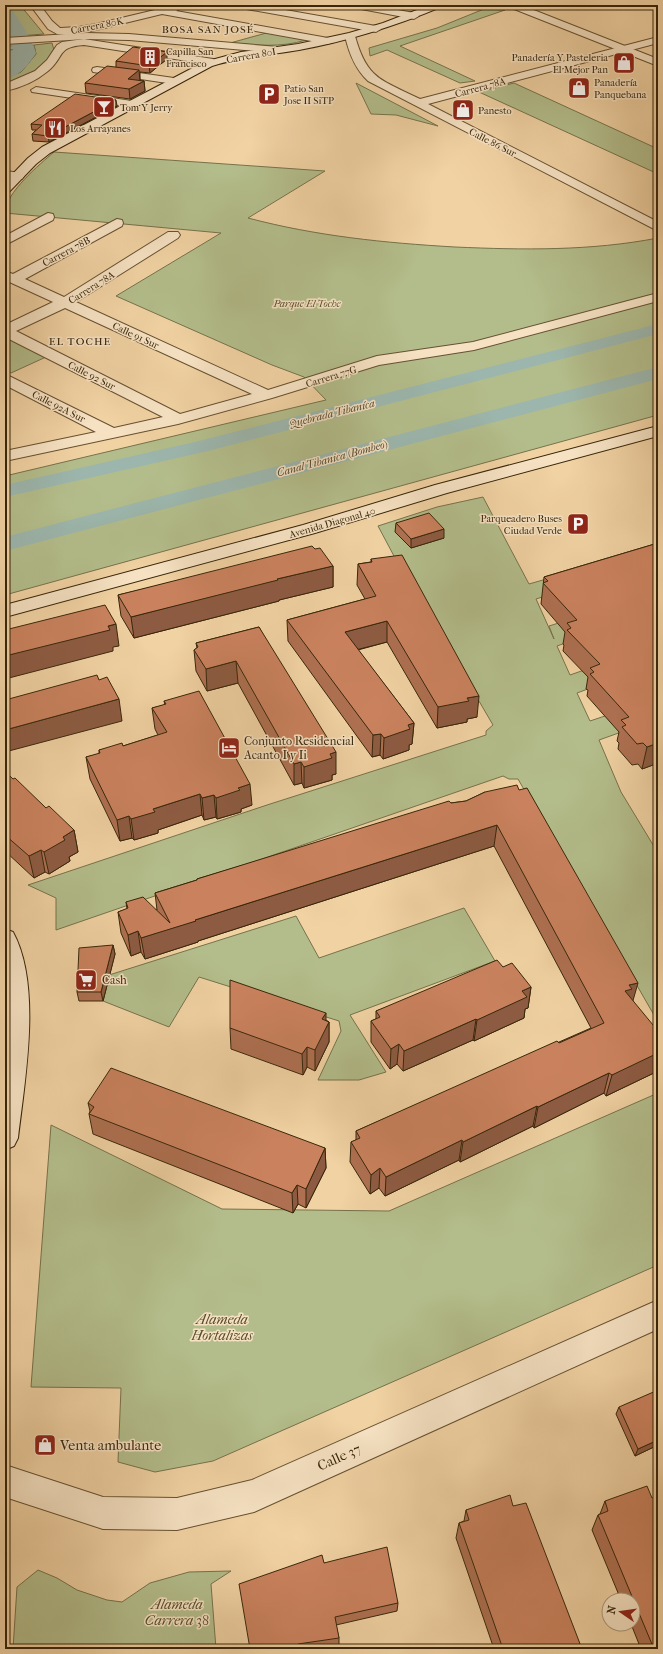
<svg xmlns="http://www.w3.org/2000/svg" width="663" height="1654" font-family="'IM FELL French Canon',serif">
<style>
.green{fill:#b3bd8b;stroke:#76724b}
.water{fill:#9cb6ad;stroke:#747c6c}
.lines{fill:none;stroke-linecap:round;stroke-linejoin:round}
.shore{stroke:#6a6e5c;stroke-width:1}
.canal{fill:#9cb6ad;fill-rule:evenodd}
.river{fill:#9cb6ad;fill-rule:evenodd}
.minor-casing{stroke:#665131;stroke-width:2}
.tertiary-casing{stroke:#665131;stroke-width:2}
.secondary-casing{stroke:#38260b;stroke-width:2}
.minor{fill:#f6e2c3;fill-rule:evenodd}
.tertiary{fill:#f6e2c3;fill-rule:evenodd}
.secondary{fill:#f6e2c3;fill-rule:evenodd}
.wall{fill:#ae7051;stroke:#38260b}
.shaded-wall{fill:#8d5b42;stroke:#38260b}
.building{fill:#ca825e;stroke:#38260b}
.labels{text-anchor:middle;stroke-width:3;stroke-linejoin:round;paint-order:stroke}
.far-street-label{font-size:10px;fill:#38260b;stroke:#f6e2c3}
.far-poi-label{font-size:10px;fill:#38260b;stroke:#f6e2c3;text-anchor:start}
.far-park-label{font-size:10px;font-style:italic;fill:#574c2b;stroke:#f6e2c3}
.far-neighbourhood-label{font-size:11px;letter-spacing:1px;fill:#38260b;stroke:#f6e2c3}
.far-water-label{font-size:11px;font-style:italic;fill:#514a34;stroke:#f6e2c3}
.poi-label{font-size:12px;fill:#38260b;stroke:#f6e2c3;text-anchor:start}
.near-park-label{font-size:14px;font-style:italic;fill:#574c2b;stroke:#f6e2c3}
.near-poi-label{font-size:14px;fill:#38260b;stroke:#f6e2c3;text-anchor:start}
.near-street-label{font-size:14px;fill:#38260b;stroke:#f6e2c3}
</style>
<rect width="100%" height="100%" fill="#f1d2a3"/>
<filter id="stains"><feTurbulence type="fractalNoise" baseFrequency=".005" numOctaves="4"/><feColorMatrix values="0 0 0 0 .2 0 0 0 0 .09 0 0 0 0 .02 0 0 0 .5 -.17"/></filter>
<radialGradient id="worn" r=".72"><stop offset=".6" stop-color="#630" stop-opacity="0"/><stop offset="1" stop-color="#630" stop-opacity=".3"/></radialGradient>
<!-- green -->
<g class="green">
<path d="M5 5H20L44 34 5 37Z"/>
<path d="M484 9 505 10 400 46 475 81 460 83 387 50 370 56 369 48 437 28Z"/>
<path d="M270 32 306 40C281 48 255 45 230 43Z"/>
<path d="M52 43 54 50 53 58 37 73 5 87V78L21 72 36 54 34 45Z"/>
<path d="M356 83 438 126 396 115 371 114Z"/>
<path d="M514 83 658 149V174L479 92Z"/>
<path d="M54 152 325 171 248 218C316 236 385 243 455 247 523 250 591 251 658 238V415L5 595V476L326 400 304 377 272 365 116 296 221 233 5 213C5 193 40 164 54 152Z"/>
<path d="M5 335 46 357 11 373 5 370Z"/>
<path d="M483 497 529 584 658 547V561L536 599 554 639 549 626 658 592V610L557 646 570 675 658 644V663L577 693 590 721 658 698V719L599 740 621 792 658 853V1022L518 779H509L503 776 56 930V898L28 885 267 805 486 735V731L493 725 394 556 378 526 437 507Z"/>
<path d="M464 908 495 961 350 1015 386 1072 359 1080H318L341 1031 339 1021 199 977 169 1027 103 1001 109 975 296 916 319 958Z"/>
<path d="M658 1093V1265L213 1461 155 1472 118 1462 121 1388 31 1387 51 1125 222 1209 389 1211Z"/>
<path d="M38 1570 57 1578 77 1590 107 1600 122 1602 150 1583 189 1572 231 1571 211 1584 216 1649H13L17 1587Z"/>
</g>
<!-- water -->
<path class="water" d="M34 45 36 54 21 72 5 78V46Z"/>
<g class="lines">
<!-- shore -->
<path class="shore" d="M5 50 29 49 31 52 19 69 5 74"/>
<!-- canal -->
<g class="canal">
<path d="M658 324V334L208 451 5 497V485L199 441Z"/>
<path d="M658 367V379L5 551V537Z"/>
</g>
<!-- river -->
<path class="river" d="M5 8 12 10C22 24 30 37 36 53 28 65 20 76 5 80V62L14 53 9 38 5 31Z"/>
<!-- minor casing -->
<g class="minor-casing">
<g id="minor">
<path d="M30 5H40L52 21 60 28 79 27 96 24 176 5 181 8 176 11 328 38 333 41 328 44 162 14 96 30 66 35 57 34 48 29Z"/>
<path d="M236 5H257L376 26 381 29 376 32 241 8Z"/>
<path d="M351 5H371L414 13 419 16 414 19 356 8Z"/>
<path d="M507 5H521L658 59V66L509 7Z"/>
<path d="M84 39 213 59 218 62 213 65 84 45C56 47 65 57 48 71 36 81 20 88 5 91V84L35 71 47 60 57 45 62 42Z"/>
<path d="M97 67 174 78 179 81 174 84 93 72 92 70 93 68Z"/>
<path d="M36 87 132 101 138 104 132 107 32 92 31 90Z"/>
<path d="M5 171 22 173 24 176 22 179H5Z"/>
<path d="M48 213 53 214 54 217 53 220 5 245V236Z"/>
<path d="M117 219 122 220 123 223 122 226 25 279 64 297 168 232H178L180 235 178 238 76 302 268 390 377 356 473 342 658 293V301L474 350 379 365 272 398 178 424 5 461V451L96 432 5 385V374L114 428 163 417 5 337V325L53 302 5 280V271L13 274ZM65 308 252 394 180 414 16 331Z"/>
</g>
</g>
<!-- tertiary casing -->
<g class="tertiary-casing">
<g id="tertiary">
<path d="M86 33 129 34 278 47 283 50 278 53 129 40 86 39 5 44V38Z"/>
<path d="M350 33 355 36C367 80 382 80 420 99L658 37V43L428 104 658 222V231L368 81C355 69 349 53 345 36Z"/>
<path d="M658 1300V1329L254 1512 177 1530 103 1529 5 1497V1465L103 1497 177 1498 252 1480Z"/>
</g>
</g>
<!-- secondary casing -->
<g class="secondary-casing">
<g id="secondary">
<path d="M430 5H443L441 7C395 26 348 41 299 50 269 55 240 57 212 66L50 153 36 164 9 192 5 193V182L28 158 42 147 204 62 241 52 298 44 349 33 383 23Z"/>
<path d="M658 426V436L447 493 315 533 5 617V605L303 525 435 485Z"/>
<path d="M5 929 13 932C42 985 25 1079 18 1138L14 1146 5 1150Z"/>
</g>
</g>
<!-- minor -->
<use href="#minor" class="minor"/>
<!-- tertiary -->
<use href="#tertiary" class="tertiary"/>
<!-- secondary -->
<use href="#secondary" class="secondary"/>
</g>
<!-- wall -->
<g class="wall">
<path d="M655 44H658V53L654 51Z"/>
<path d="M167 59 150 73 140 72V81H144L145 91 130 99 86 93 85 83 116 67V61Z"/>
<path d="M117 106 49 142 33 141 32 134 36 130H32L31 124Z"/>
<path d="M396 523 444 538 411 548 395 532Z"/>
<path d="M658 543V770L653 765 642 769 638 764 632 765 618 749 619 743 617 741 619 732 587 696 588 690 586 689 588 677 563 651 564 645 563 644 565 632 541 604 544 577Z"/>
<path d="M315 549 333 566V587L279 600V601L134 638 121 616 118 595Z"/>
<path d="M371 559 477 717 467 719V722L437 728 387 642 358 650 414 723 412 744 409 745V750L383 759 380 755 372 757 288 641 287 620 365 599 357 585 358 564 371 562Z"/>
<path d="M259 627 336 774 332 775V780L304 788 302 783 294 785 238 683 207 691 196 671 194 650 197 648 196 643Z"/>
<path d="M164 701 252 805 241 809V812L217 819 216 817 204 820 202 815 158 830V833L134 840 132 838 120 841 90 779 86 757 99 754V750L123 746 158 735 155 729 152 708 165 705Z"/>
<path d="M5 771 13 779 46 808 74 830 78 852 69 857 70 861 49 874 45 872 34 878 5 851Z"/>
<path d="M485 792 633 1001 656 1072 606 1096 604 1093 534 1128 533 1126 460 1162 459 1160 385 1196 379 1188 370 1194 350 1162 351 1142 356 1140V1131L591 1028 494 846 198 941V942L145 959 141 952 131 956 121 933 118 912 127 909 126 902 157 910 155 893 197 880V879L451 803 466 801Z"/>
<path d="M113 945 115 954 103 1001H79L77 992Z"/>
<path d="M503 967 531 987 528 1008 525 1009 524 1018 474 1041 473 1040 403 1071 397 1064 390 1069 371 1042V1021L376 1019V1011Z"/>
<path d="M326 1020 329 1022V1042L315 1071 307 1067 303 1075 231 1049 230 1028Z"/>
<path d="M88 1103 325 1148 326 1168 306 1208 298 1204 293 1213 93 1134 89 1114 90 1111Z"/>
<path d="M619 1407 658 1445 635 1456 616 1414Z"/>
<path d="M605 1501 658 1649H641L631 1624H633V1600H621L592 1530 598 1515 600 1514Z"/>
<path d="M513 1506 582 1649H494L456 1538 459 1523 464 1521 466 1510Z"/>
<path d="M324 1563 398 1603 397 1611 336 1625 339 1638V1646L317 1649H250Z"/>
</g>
<!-- shaded-wall -->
<g class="shaded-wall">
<path d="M167 52V59L150 73 149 66Z"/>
<path d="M139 70 140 81 131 88 144 81 145 91 130 99 128 79Z"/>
<path d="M116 100 117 106 49 142 48 136Z"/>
<path d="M444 529V538L411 548V539Z"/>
<path d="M333 566V587L279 600V601L134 638 131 617 277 579Z"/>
<path d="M387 621V642L344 653 345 632Z"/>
<path d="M116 624 119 646 113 647V651L5 679V656Z"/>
<path d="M236 661 238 683 207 691 206 669Z"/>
<path d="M479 696 477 717 467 719V722L437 728 438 707 467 698Z"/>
<path d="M119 699 122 721 5 752V730Z"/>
<path d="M414 723 412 744 409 745V750L383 759 384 738 408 725Z"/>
<path d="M381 734 380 755 372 757 373 735Z"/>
<path d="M658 743 653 765 642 769 647 747Z"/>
<path d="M336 752V774L332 775V780L304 788V767L330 754Z"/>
<path d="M301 762 302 783 294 785V764Z"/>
<path d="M250 784 252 805 241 809V812L217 819 216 798 238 788Z"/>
<path d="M200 794 202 815 158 830V833L134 840 131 819 153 809Z"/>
<path d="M214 795 216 817 204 820 202 798Z"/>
<path d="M129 816 132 838 120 841 117 820Z"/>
<path d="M497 825 494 846 198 941V942L145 959 141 938 195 920Z"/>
<path d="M74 830 78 852 69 857 70 861 49 874 44 852 63 837Z"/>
<path d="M41 850 45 872 34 878 29 856Z"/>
<path d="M138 931 141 952 131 956 128 935Z"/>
<path d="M113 945 115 954 103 1001 101 992Z"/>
<path d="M638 983 632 1004 625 991 629 985Z"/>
<path d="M531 987 528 1008 525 1009 524 1018 474 1041 477 1020 522 991Z"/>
<path d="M326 1013V1028L329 1022V1042L315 1071V1050L322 1019Z"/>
<path d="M476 1019 473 1040 403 1071 404 1051Z"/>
<path d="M658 1043V1064L656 1072 606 1096 612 1075Z"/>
<path d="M399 1044 397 1064 390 1069 391 1049Z"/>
<path d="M307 1047V1067L303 1075 302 1054Z"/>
<path d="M609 1073 604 1093 534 1128 538 1107Z"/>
<path d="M537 1106 533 1126 460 1162 463 1142Z"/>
<path d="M462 1140 459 1160 385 1196 386 1177Z"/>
<path d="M325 1148 326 1168 306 1208V1189Z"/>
<path d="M380 1168 379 1188 370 1194 371 1175Z"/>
<path d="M297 1185 298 1204 293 1213 292 1193Z"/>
<path d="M658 1440V1445L635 1456 638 1449Z"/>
</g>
<!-- building -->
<g class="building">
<path d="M133 47 167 52 149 66 116 61Z"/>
<path d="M107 66 139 70 128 79 144 81 129 89 85 83Z"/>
<path d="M75 94 116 100 48 136 32 134 42 125 31 124Z"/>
<path d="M429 513 444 529 411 539 396 523Z"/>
<path d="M658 543V743L647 747 643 743 637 744 622 727 626 725 621 720 629 717 590 674 594 672 590 668 600 664 567 630 571 628 567 623 577 620 543 583 548 581 544 577Z"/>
<path d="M312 546 315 549 320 548 333 566 277 579 278 580 131 617 118 595Z"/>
<path d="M402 555 479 696 467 698 469 701 438 707 387 621 345 632 414 723 408 725 410 729 384 738 381 734 373 735 287 620 376 596 358 564 372 562 371 559Z"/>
<path d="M105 605 116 624 108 626 110 630 5 656V630Z"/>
<path d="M259 627 336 752 330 754 332 758 304 767 301 762 294 764 236 661 206 669 194 650 198 647 196 643Z"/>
<path d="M97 675 99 680 107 677 119 699 5 730V700Z"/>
<path d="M199 691 250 784 238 788 240 790 216 798 214 795 202 798 200 794 153 809 155 812 131 819 129 816 117 820 86 757 100 753 99 750 122 743 123 746 167 732 152 708 166 704 164 701Z"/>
<path d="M5 771 13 779 15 778 46 808 49 806 74 830 63 837 65 840 44 852 41 850 29 856 5 835Z"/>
<path d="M517 785 519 790 527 788 638 983 629 985 632 989 625 991 658 1031V1043L656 1044 658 1047V1053L612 1075 609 1073 538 1107 537 1106 463 1142 462 1140 386 1177 380 1168 371 1175 351 1142 360 1138 356 1131 557 1041 559 1043 604 1023 497 825 195 920 196 921 141 938 138 931 128 935 118 912 128 908 126 902 143 897 170 923 155 893 197 880V879L449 801 451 803 466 801 485 792Z"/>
<path d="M113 945 101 992H77L79 948Z"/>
<path d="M497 960 503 967 512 963 531 987 522 991 527 997 477 1020 476 1019 404 1051 399 1044 391 1049 371 1021 380 1017 376 1011Z"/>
<path d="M230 980 326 1013 322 1019 329 1022 315 1050 307 1047 302 1054 230 1028Z"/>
<path d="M111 1068 325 1148 306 1189 297 1185 292 1193 89 1114 94 1107 88 1103Z"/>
<path d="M658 1390V1440L638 1449 619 1407Z"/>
<path d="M647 1486 652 1498 658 1496V1649H654L598 1515 608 1511 605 1501Z"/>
<path d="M510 1495 513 1506 526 1503 582 1649H503L459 1523 469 1520 466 1510Z"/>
<path d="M387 1547 398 1603 335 1617 339 1638 298 1644V1649H250L239 1584 322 1555 324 1563Z"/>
</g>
<!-- icons -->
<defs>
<g id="building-square" transform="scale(1.15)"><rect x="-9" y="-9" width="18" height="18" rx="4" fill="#8f2418" stroke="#f6e2c3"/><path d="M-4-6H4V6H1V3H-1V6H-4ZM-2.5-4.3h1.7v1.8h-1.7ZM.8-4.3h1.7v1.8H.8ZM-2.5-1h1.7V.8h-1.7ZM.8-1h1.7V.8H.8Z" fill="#fff"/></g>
<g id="shop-square" transform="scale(1.15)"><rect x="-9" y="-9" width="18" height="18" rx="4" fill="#8f2418" stroke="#f6e2c3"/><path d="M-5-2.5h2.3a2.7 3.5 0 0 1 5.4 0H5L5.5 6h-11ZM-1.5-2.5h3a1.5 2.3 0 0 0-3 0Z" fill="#fff"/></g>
<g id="parking-square" transform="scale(1.15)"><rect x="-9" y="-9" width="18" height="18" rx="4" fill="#8f2418" stroke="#f6e2c3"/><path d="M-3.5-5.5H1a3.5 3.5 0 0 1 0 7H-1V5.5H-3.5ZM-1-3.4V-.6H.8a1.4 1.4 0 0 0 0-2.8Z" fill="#fff"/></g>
<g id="bar-square" transform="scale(1.15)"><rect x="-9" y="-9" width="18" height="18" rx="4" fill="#8f2418" stroke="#f6e2c3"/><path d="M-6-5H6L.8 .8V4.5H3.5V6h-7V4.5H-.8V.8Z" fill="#fff"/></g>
<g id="restaurant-square" transform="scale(1.15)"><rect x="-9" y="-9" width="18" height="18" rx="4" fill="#8f2418" stroke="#f6e2c3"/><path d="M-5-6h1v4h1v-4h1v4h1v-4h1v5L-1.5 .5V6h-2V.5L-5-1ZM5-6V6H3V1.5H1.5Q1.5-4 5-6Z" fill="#fff"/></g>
<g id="hotel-square" transform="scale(1.15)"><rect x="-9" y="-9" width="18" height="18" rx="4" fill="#8f2418" stroke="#f6e2c3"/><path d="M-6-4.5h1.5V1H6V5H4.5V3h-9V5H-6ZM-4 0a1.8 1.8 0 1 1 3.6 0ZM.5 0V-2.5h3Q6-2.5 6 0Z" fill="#fff"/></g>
<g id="supermarket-square" transform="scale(1.15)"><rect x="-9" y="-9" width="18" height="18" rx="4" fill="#8f2418" stroke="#f6e2c3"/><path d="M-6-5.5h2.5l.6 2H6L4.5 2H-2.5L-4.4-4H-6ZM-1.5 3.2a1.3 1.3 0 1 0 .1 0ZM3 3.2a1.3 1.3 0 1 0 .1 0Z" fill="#fff"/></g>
</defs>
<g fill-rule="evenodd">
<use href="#building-square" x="150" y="57"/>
<use href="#shop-square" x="624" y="63"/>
<use href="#shop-square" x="579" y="88"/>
<use href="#parking-square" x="269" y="94"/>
<use href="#bar-square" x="104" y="107"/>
<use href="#shop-square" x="463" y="110"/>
<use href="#restaurant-square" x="55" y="128"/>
<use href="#parking-square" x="578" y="524"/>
<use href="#hotel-square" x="229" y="748"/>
<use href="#supermarket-square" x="86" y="980"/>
<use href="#shop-square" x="45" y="1445"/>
</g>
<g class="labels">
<!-- far-street labels -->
<g class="far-street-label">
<text transform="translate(97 25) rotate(-11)" y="4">Carrera 80K</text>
<text transform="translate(251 55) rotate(-10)" y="4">Carrera 80I</text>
<text transform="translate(480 87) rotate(-15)" y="4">Carrera 78A</text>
<text transform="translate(493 142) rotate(27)" y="4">Calle 86 Sur</text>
<text transform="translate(66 251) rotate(-28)" y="4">Carrera 78B</text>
<text transform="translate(91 287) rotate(-32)" y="4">Carrera 78A</text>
<text transform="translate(136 335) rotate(25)" y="4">Calle 91 Sur</text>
<text transform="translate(92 375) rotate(27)" y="4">Calle 92 Sur</text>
<text transform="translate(331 376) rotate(-17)" y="4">Carrera 77G</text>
<text transform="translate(59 406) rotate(27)" y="4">Calle 92A Sur</text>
<text transform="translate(332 522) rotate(-16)" y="4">Avenida Diagonal 40</text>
</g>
<!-- far-poi labels -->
<g class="far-poi-label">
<text x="166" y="55">Capilla San<tspan x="166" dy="12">Francisco</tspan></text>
<text x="608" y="61" text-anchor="end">Panadería Y Pasteleria<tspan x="608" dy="12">El Mejor Pan</tspan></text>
<text x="594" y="86">Panadería<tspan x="594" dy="12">Panquebana</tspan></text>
<text x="284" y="92">Patio San<tspan x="284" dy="12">Jose II SiTP</tspan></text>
<text x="120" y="111">Tom Y Jerry</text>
<text x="478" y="114">Panesto</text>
<text x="70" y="132">Los Arrayanes</text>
<text x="562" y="522" text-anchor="end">Parqueadero Buses<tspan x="562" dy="12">Ciudad Verde</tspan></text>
</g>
<!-- far-park labels -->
<g class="far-park-label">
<text x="307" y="307">Parque El Toche</text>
</g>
<!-- far-neighbourhood labels -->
<g class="far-neighbourhood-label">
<text x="208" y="33">BOSA SAN JOSÉ</text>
<text x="80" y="345">EL TOCHE</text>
</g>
<!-- far-water labels -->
<g class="far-water-label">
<text transform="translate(332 413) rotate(-14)" y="4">Quebrada Tibaníca</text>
<text transform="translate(332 458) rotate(-15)" y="4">Canal Tibanica (Bombeo)</text>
</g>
<!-- poi labels -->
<g class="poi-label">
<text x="244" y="745">Conjunto Residencial<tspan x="244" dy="14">Acanto I y Ii</tspan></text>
<text x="102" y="984">Cash</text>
</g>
<!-- near-park labels -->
<g class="near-park-label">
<text x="222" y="1324">Alameda<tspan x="222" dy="16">Hortalizas</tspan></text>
<text x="177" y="1609">Alameda<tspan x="177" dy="16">Carrera 38</tspan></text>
</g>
<!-- near-poi labels -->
<g class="near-poi-label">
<text x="60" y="1450">Venta ambulante</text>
</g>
<!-- near-street labels -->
<g class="near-street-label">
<text transform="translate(339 1457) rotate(-24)" y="5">Calle 37</text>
</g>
</g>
<!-- margin -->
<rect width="663" height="1654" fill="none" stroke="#f1d2a3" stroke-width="20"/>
<rect x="6" y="6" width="651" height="1642" fill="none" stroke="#38260b" stroke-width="2"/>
<rect x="10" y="10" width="643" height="1634" fill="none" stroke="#38260b"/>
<!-- north arrow -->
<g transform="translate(621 1612) rotate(283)"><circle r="19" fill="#f6e2c3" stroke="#aa9779"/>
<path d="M0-3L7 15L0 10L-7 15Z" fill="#8f2418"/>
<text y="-6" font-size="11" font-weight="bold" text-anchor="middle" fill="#38260b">N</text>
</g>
<rect width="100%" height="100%" filter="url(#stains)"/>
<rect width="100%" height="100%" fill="url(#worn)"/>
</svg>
